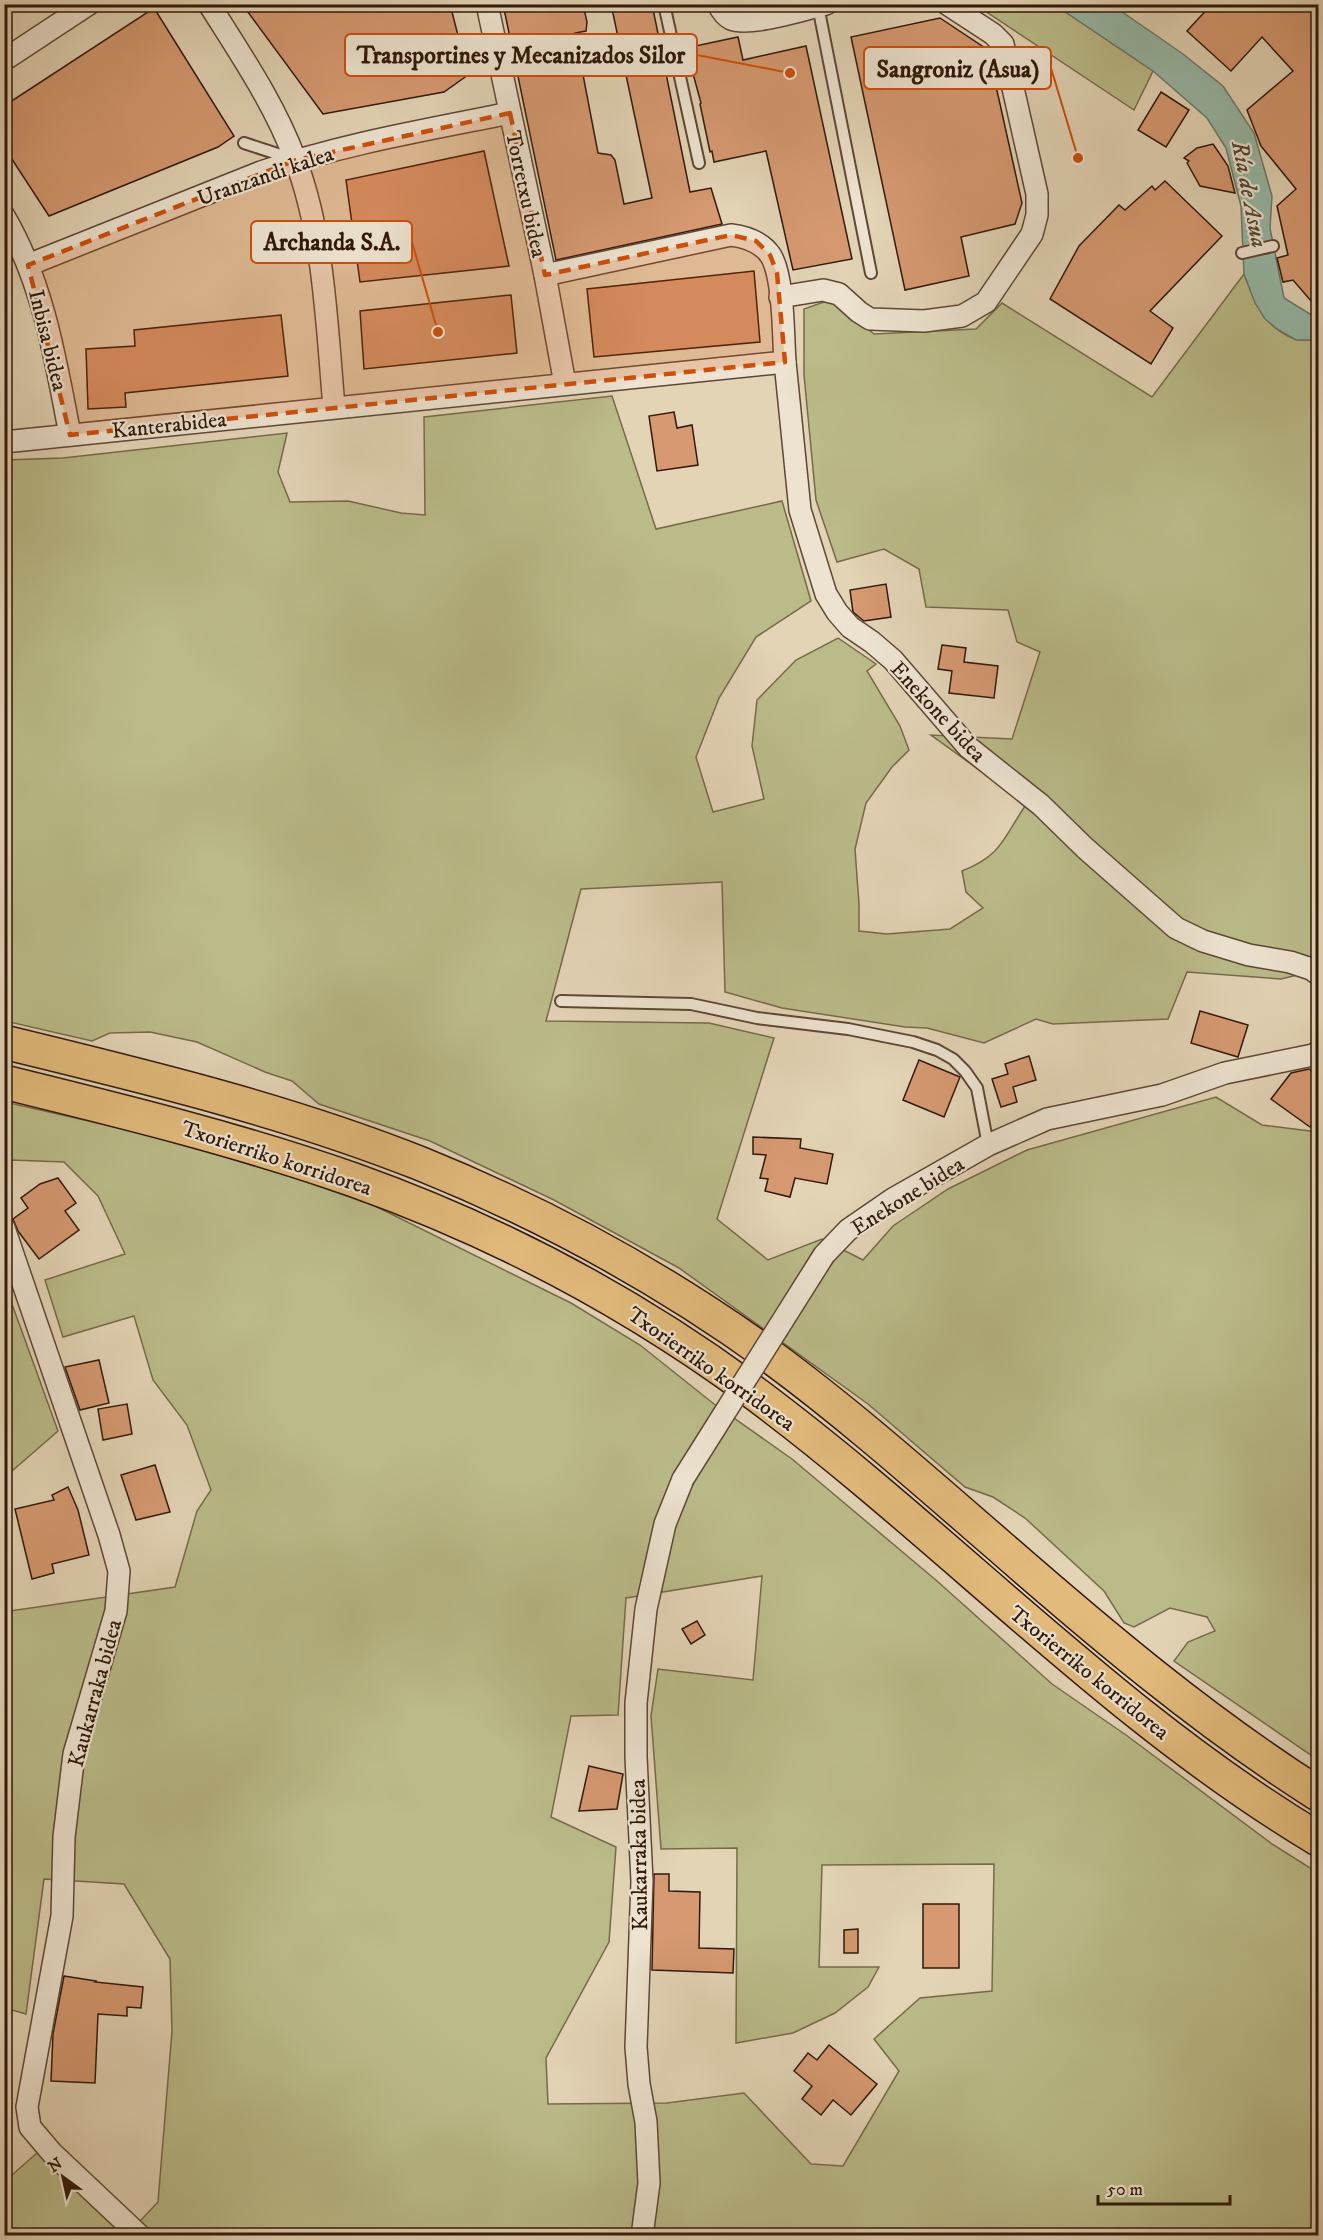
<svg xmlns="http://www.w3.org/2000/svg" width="1323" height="2240" font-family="'IM FELL DW Pica',serif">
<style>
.green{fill:#babb89;stroke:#766a49;stroke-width:1.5;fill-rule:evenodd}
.water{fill:#96b9a8;stroke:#6e7968;stroke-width:1.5}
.building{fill:#d69971;stroke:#311809;stroke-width:1.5}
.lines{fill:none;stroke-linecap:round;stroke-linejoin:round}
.service-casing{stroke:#5e4734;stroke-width:14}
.minor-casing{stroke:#5e4734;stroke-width:24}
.motorway-casing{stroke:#311809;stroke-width:36}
.service{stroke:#ede3d0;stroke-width:10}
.minor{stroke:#ede3d0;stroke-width:21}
.motorway{stroke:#e2ba7b;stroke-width:33}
.minor-bridge-casing{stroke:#5e4734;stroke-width:24;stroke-linecap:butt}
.minor-bridge{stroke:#ede3d0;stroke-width:21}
.marked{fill:#cd4f0c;fill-opacity:0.2;stroke:#cd4f0c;stroke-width:4.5;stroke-dasharray:12 8;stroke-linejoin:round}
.labels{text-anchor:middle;stroke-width:4.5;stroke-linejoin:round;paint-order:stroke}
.street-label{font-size:22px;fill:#311809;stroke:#ede3d0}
.water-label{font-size:24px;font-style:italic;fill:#4f4839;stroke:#ede3d0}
.leader{fill:none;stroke:#cd4f0c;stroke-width:2}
.callout-dot{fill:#cd4f0c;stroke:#ede3d0;stroke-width:2}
.callout{fill:#ede3d0;stroke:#cd4f0c;stroke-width:2}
.callout-label{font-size:24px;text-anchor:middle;font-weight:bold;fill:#311809}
</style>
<rect width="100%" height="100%" fill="#e3d4b6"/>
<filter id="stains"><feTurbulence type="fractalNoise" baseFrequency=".00333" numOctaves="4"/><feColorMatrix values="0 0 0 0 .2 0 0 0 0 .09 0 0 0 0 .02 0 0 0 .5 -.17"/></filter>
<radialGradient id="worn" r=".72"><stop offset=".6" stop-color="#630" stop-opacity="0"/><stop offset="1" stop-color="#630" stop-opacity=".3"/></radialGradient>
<!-- green -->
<g class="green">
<path d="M976 5H1055L1153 71 1134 110Z"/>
<path d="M1244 274C1255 301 1265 329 1295 339 1302 341 1311 340 1318 340V970L1281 979 1187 972 1168 1019 1053 1024 1036 1019 984 1043 927 1028 905 1027 782 1008 725 992 722 882 581 889 546 1021 709 1023 774 1038 717 1219 768 1260 822 1239 863 1260 893 1226 948 1189 1027 1150 1216 1097 1262 1125 1318 1132V1760L1174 1661 1188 1642 1215 1631 1207 1617 1170 1608 1134 1627 1124 1623 1104 1591 1025 1518 993 1497 965 1487 868 1404 679 1268 554 1200 430 1141 319 1104 292 1081 265 1072 197 1042 150 1032 110 1033 92 1041 5 1021 4 460 63 458 287 433 278 472 290 502 348 501 401 513 425 515 424 417 612 396 656 529 782 501 811 601 756 637 719 698 696 757 713 812 764 799 752 746 757 700 796 660 838 638 876 664 867 671 900 726 909 750 892 767 866 803 855 849 859 904V931L887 934 950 929 983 908 966 892 962 871C1001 856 1003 839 1025 806L1011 791 982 772 931 735 1012 739 1040 652 1017 642 1008 610 926 607 919 569 884 549 837 562 816 500 804 375V309L832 299 874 334 976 329 1002 303 1152 397Z"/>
<path d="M5 1102 155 1136 292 1177 373 1205 571 1303 640 1345 714 1404 792 1459 937 1581 1052 1684 1126 1735 1272 1844 1318 1873V2235H127L158 2202 172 2031 170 1959 124 1884 44 1879 26 2014 5 2008V1604L10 1611 175 1587 197 1511 211 1490 187 1425 153 1380 134 1316 63 1337 45 1280 125 1254 98 1196 64 1162 11 1160 5 1165ZM762 1576 753 1680 658 1669 651 1716 661 1849 737 1848 736 2043 793 2033 835 2013 868 1987 879 1967H819L822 1865 994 1864 992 1991 920 1998 874 2039 899 2071 843 2166 811 2164 744 2093 667 2103 548 2104 546 2058 609 1942 616 1847 551 1817 571 1716 618 1715 626 1598Z"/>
<path d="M4 1282 58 1431 5 1477H4Z"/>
<path d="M37 2153 124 2235H5L4 2182Z"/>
</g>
<!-- water -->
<path class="water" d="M1055 5H1112L1183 54 1223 86 1254 133 1272 196 1270 228 1284 298 1318 319V340H1296L1277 329 1265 319 1255 303 1244 274 1241 206 1226 148 1207 118 1153 71Z"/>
<!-- building -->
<g class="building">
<path d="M242 4H450L468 75 444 92 323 114Z"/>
<path d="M503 4H583L587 22 586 31 575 33 598 153 611 155 615 160 624 204 652 198 611 4H652L690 192 711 188 722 224 556 260Z"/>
<path d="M1212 4H1318V309L1293 280 1283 282 1277 258 1288 255 1277 206 1296 189 1261 146 1247 110 1293 71 1262 37 1231 71 1187 31Z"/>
<path d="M154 8 234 136 218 147 49 216 4 147V106Z"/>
<path d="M940 18 988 50 1022 203 1015 224 961 237 969 276 905 290 851 37Z"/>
<path d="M738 37 743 60 806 46 852 259 793 270 766 151 714 162 712 151 710 152 700 104 701 103 686 48Z"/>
<path d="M1161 92 1189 110 1166 147 1138 130Z"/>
<path d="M1213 144 1228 166 1235 193 1200 186 1187 163 1189 161 1184 158 1197 148Z"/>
<path d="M484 151 509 266 360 282 346 180Z"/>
<path d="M1165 181 1222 236 1150 311 1173 328 1151 364 1050 299 1079 246 1119 205 1125 210 1152 186 1155 190Z"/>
<path d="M754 271 760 342 594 357 587 289Z"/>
<path d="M511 295 517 353 364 369 360 311Z"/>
<path d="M281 315 288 376 125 393 126 407 88 409 86 349 135 346 134 330Z"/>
<path d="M674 412 677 428 692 425 698 465 657 471 649 416Z"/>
<path d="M886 584 891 617 864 621 859 617 853 612 850 590Z"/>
<path d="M942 645 966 648 964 662 998 666 994 698 949 693 952 671 938 669Z"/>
<path d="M1200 1011 1248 1025 1238 1057 1191 1043Z"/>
<path d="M1029 1056 1036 1080 1013 1087 1017 1102 1001 1107 992 1079 1008 1074 1005 1064Z"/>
<path d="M919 1060 960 1077 944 1117 903 1100Z"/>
<path d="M1309 1069 1318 1076V1116L1310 1127 1271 1099 1291 1073Z"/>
<path d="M753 1137 801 1139 800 1148 833 1154 827 1184 795 1178 790 1197 765 1191 768 1179 760 1178 766 1155 753 1154Z"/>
<path d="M58 1178 76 1203 65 1211 79 1230 39 1259 18 1231 13 1219 28 1208 21 1198 40 1184Z"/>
<path d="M99 1360 109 1403 80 1410 65 1367Z"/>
<path d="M127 1404 132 1434 103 1440 98 1409Z"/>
<path d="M155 1465 170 1512 136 1520 121 1475Z"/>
<path d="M68 1487 78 1510 89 1555 52 1564 54 1573 32 1579 15 1509 54 1500 52 1495Z"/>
<path d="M697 1621 705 1635 691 1644 682 1629Z"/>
<path d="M589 1766 623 1774 617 1809 579 1811Z"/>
<path d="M654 1874H669V1891L700 1892 699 1948 734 1949 733 1973 652 1970Z"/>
<rect x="923" y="1904" width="36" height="64"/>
<path d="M858 1929V1953H844V1930Z"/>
<path d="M64 1976 96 1981 95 1982 143 1987 141 2008 127 2007V2016L98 2014 95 2083 51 2081 53 2034Z"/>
<path d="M829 2045 877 2084 851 2115 833 2100 821 2115 802 2099 812 2086 794 2071 808 2053 817 2060Z"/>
</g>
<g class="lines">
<!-- service casing -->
<g class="service-casing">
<g id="service">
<path d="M664 4 699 163"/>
<path d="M818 6 871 273"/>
<path d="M244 143 293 159"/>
<path d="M1242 253 1273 246"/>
<path d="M561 1001 691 1004 757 1018 848 1029 913 1042 937 1050 953 1059 965 1071 977 1088 988 1145"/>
</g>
</g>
<!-- minor casing -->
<g class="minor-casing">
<g id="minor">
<path d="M209 4C241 55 274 103 295 159 324 233 327 328 334 407"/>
<path d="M487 4 545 275 565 384"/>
<path d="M718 4C721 10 725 16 731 19 749 27 805 9 826 4"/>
<path d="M4 60 89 4"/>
<path d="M4 216C43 282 56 361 70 435"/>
<path d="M28 265 261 172C342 144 426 130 510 113"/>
<path d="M780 297 823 290 839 294 859 312 870 319 924 321 962 316 986 302 1032 234 1037 215V194L1003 44 993 34 947 4"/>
<path d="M785 362 800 510 826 594 837 612 850 627 872 642 893 660 968 747 1041 805 1085 848 1176 928 1203 941 1249 955 1290 962 1311 969 1318 974"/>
<path d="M4 442 785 362C783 335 784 278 771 256 762 242 747 237 731 235L545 275"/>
<path d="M4 1228 109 1535 119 1571 116 1611 74 1754 64 1837 62 1916 27 2107 30 2127 52 2153 140 2236"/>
<path d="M824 1255 848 1230 893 1199 988 1145 1047 1119 1162 1095 1225 1073 1313 1055 1318 1052"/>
<path d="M642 2236 649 2183 646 2122 639 2084 636 2047 642 1881 636 1757V1703L646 1609 665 1524 683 1479"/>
</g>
</g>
<!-- motorway casing -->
<g class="motorway-casing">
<g id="motorway">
<path d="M4 1042C144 1076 285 1110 419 1163 543 1213 662 1278 770 1356 849 1414 922 1479 996 1543 1099 1633 1203 1721 1318 1794"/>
<path d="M4 1082C122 1111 240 1140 354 1180 494 1230 629 1301 749 1389 944 1533 1109 1714 1318 1839"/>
</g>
</g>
<!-- service -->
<use href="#service" class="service"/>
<!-- minor -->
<use href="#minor" class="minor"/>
<!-- motorway -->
<use href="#motorway" class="motorway"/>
<!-- minor-bridge casing -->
<g class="minor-bridge-casing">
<path id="minor-bridge" d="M683 1479 824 1255"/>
</g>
<!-- minor-bridge -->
<use href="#minor-bridge" class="minor-bridge"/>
</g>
<!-- marked area -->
<path class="marked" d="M510 113 545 275 731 235 756 241 770 255 777 273 785 362 70 435 28 265 296 160Z"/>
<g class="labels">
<!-- street labels -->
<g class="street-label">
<text transform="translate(265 175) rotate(-19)" y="8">Uranzandi kalea</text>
<text transform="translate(527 194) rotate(78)" y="8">Torretxu bidea</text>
<text transform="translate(49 340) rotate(76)" y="8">Inbisa bidea</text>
<text transform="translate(169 424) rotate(-6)" y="8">Kanterabidea</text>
<text transform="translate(939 711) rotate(47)" y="8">Enekone bidea</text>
<text transform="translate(277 1157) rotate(18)" y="8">Txorierriko korridorea</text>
<text transform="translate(907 1195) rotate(-32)" y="8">Enekone bidea</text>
<text transform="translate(712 1368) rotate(35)" y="8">Txorierriko korridorea</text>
<text transform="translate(1090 1672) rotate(39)" y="8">Txorierriko korridorea</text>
<text transform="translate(94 1693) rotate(-75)" y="8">Kaukarraka bidea</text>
<text transform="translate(638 1855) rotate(-91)" y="8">Kaukarraka bidea</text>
</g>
<!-- water labels -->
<g class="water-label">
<text transform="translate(1250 194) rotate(79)" y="8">Ría de Asua</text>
</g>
</g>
<!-- callouts -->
<path class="leader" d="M790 73L697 55M1078 158L1051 68M438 332L412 242"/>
<g class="callout-dot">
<circle cx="790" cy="73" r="6"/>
<circle cx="1078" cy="158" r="6"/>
<circle cx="438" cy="332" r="6"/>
</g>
<g class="callout">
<rect x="345" y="34" width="352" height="42" rx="6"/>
<rect x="864" y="47" width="187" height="42" rx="6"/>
<rect x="251" y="221" width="161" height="42" rx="6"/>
</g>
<g class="callout-label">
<text x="521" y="63">Transportines y Mecanizados Silor</text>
<text x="958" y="77">Sangroniz (Asua)</text>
<text x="332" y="250">Archanda S.A.</text>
</g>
<!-- margin -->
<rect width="1323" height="2240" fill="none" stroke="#e3d4b6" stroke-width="24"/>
<rect x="6" y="6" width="1311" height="2228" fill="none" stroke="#311809" stroke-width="3"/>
<rect x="12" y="12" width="1299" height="2216" fill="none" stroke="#311809" stroke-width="1.5"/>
<!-- north arrow -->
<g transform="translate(63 2177) rotate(327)" stroke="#ede3d0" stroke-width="4.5" paint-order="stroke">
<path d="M0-4.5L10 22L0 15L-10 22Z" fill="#311809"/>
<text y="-9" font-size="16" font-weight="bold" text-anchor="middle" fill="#311809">N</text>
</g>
<!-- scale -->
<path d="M1098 2195v9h132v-9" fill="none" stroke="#311809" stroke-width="3"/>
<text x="1107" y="2195" font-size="18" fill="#311809" stroke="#ede3d0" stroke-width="4.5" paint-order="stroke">50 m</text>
<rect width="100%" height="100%" filter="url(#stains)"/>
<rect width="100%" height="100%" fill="url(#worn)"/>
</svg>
